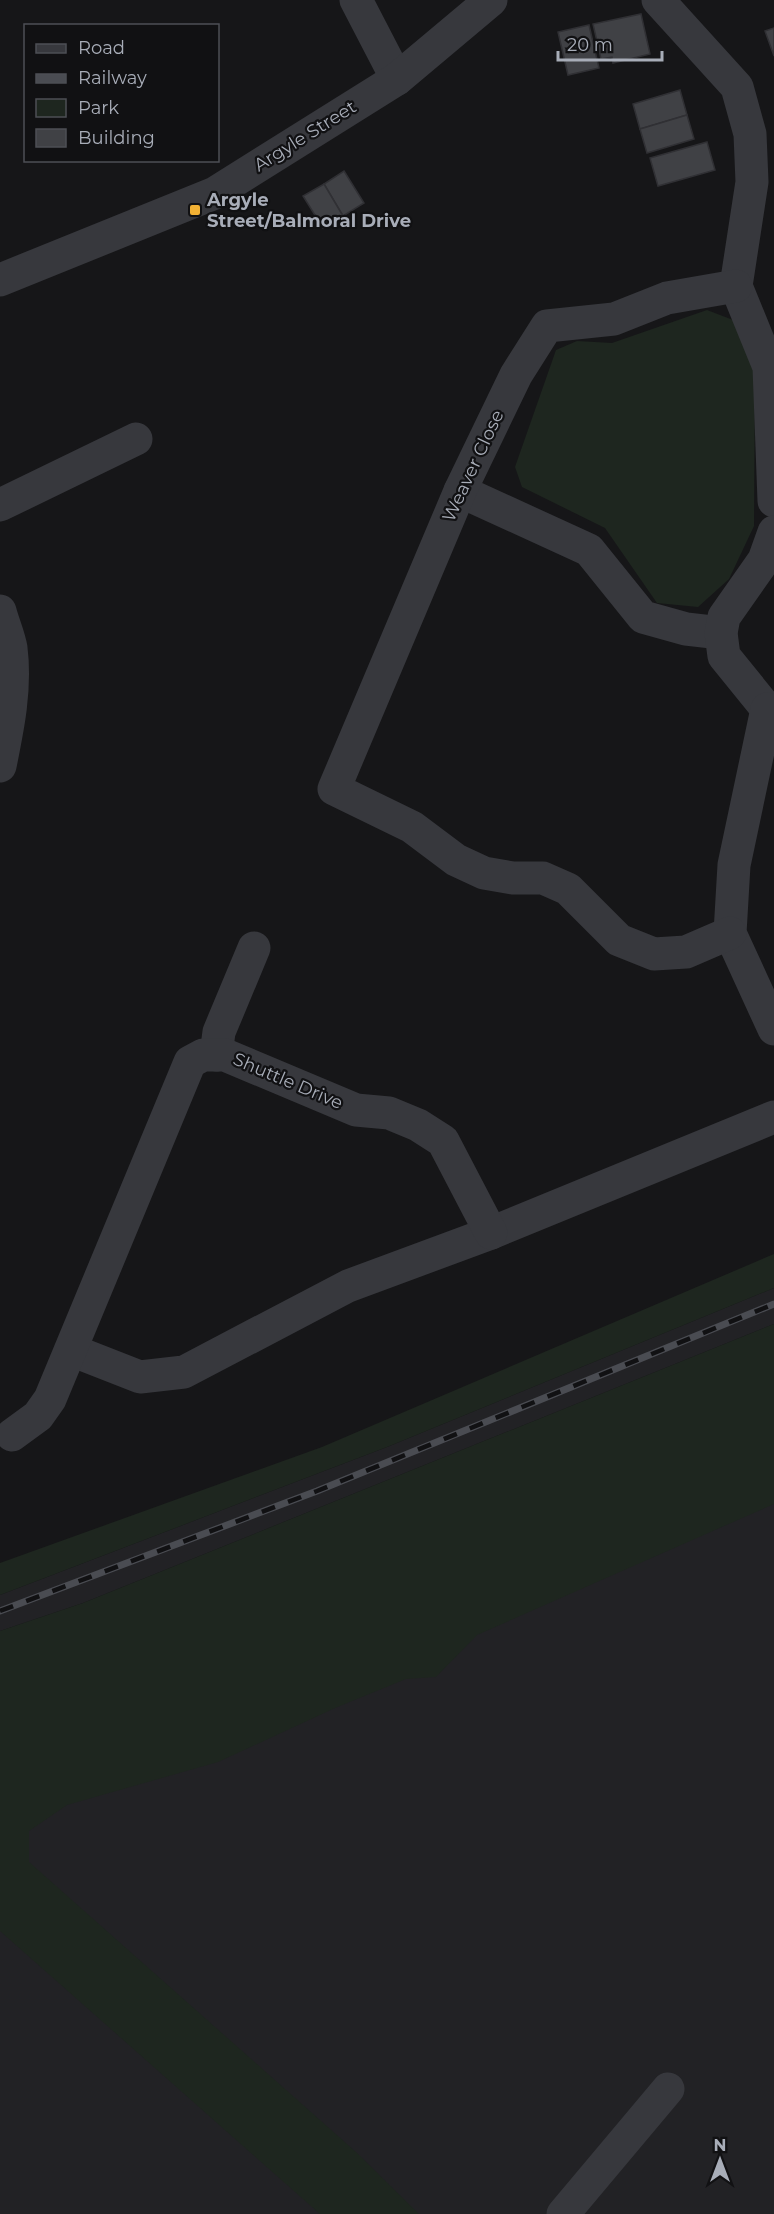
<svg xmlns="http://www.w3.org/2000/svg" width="774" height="2214" font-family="Montserrat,sans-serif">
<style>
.built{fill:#222225}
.green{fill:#1e261f}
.building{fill:#404145;stroke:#303034;stroke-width:1.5}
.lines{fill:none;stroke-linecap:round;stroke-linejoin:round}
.minor{stroke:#37383d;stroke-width:33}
.rail-casing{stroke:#4a4c52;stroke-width:7}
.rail{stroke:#111113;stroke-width:4.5;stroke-dasharray:14;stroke-linecap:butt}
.poi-dot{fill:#f2b134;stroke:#111113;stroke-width:2}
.labels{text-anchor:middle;stroke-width:4.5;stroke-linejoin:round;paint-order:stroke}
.street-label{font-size:18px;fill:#a8adb8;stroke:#111113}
.poi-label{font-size:18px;font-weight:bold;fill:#a8adb8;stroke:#111113;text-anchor:start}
</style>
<rect width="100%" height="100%" fill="#161618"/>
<!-- built -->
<g class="built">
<path d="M774 1288V1324L83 1603 0 1631V1595L387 1447Z"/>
<path d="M774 1440V2214H0V1721Z"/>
</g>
<!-- green -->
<g class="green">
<path d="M707 310 733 320 755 366 754 526 729 579 698 607 657 603 605 528 522 487 515 467 556 350 577 341 612 343Z"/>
<path d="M774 1254V1288L387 1447 0 1595V1563L322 1447Z"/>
<path d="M774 1324V1504L477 1635 436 1677 406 1679 335 1708 218 1762 67 1805 29 1831V1862L356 2152 419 2214H320L0 1931V1631L83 1603Z"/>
</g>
<!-- building -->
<g class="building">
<path d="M641 14 650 54 613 63 612 57 601 59 593 24Z"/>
<path d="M589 25 599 68 568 75 558 32Z"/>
<path d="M774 28V56L765 31Z"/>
<path d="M680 90 687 115 640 129 633 104Z"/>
<path d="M687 115 694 139 647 153 640 129Z"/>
<path d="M707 142 715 170 658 186 650 158Z"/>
<path d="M344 171 364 203 343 216 324 184Z"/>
<path d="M324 184 343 216 323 228 303 196Z"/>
</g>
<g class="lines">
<!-- minor -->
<g class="minor">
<path d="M356 0 397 79"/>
<path d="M658 0 737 87 750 134 752 182 736 286 769 367 774 501"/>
<path d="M0 280 215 193 397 79 491 0"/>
<path d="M460 491 589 550 643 617 686 629 721 633"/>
<path d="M0 505 136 439"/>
<path d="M774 532 764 560 724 617 721 633 724 656 767 709 774 710"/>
<path d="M0 611C3 623 9 636 11 648 16 688 8 727 0 766"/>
<path d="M767 709 734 865 730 933 774 1029"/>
<path d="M730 933 686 952 654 954 619 940 568 889 543 878H513L484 873 456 860 412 827 334 789 460 491 516 375 547 326 614 319 667 298 736 286"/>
<path d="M216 1055 219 1032 254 948"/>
<path d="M71 1350 140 1377 184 1372 348 1286 491 1233 774 1117"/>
<path d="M12 1435 38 1416 50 1399 190 1062 203 1055H225L356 1110 389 1113 418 1125 443 1141 491 1233"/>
<path d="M563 2214 668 2089"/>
</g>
<!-- rail casing -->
<g class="rail-casing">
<path id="rail" d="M0 1611 317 1491 774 1304"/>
</g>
<!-- rail -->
<use href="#rail" class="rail"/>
</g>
<!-- markers -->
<rect class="poi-dot" x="189" y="204" width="12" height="12" rx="3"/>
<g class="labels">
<!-- street labels -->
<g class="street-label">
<text transform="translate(305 136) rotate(-32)" y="6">Argyle Street</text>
<text transform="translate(473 466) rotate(-65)" y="6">Weaver Close</text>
<text transform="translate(288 1081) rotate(23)" y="6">Shuttle Drive</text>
</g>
<!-- poi labels -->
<g class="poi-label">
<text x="207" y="206">Argyle<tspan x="207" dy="21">Street/Balmoral Drive</tspan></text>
</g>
</g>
<!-- legend -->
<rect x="24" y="24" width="195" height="138" fill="#111113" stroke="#4d4f55" stroke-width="1.5"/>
<rect x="36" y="44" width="30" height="9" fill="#37383d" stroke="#4d4f55" stroke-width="1.5"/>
<text x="78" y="54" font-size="18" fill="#a8adb8">Road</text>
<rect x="36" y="74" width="30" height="9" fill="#4a4c52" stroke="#4d4f55" stroke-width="1.5"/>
<text x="78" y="84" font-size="18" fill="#a8adb8">Railway</text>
<rect x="36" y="99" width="30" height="18" fill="#1e261f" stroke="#4d4f55" stroke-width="1.5"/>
<text x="78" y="114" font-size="18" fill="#a8adb8">Park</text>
<rect x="36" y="129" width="30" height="18" fill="#404145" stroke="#4d4f55" stroke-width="1.5"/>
<text x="78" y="144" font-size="18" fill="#a8adb8">Building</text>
<!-- north arrow -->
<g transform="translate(720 2160)" stroke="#111113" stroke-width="4.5" paint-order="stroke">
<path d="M0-4.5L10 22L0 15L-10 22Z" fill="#a8adb8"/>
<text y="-9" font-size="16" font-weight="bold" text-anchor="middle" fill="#a8adb8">N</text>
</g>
<!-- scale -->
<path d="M558 51v9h104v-9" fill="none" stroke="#a8adb8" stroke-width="3"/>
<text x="567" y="51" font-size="18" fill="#a8adb8" stroke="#111113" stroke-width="4.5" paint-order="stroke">20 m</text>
</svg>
